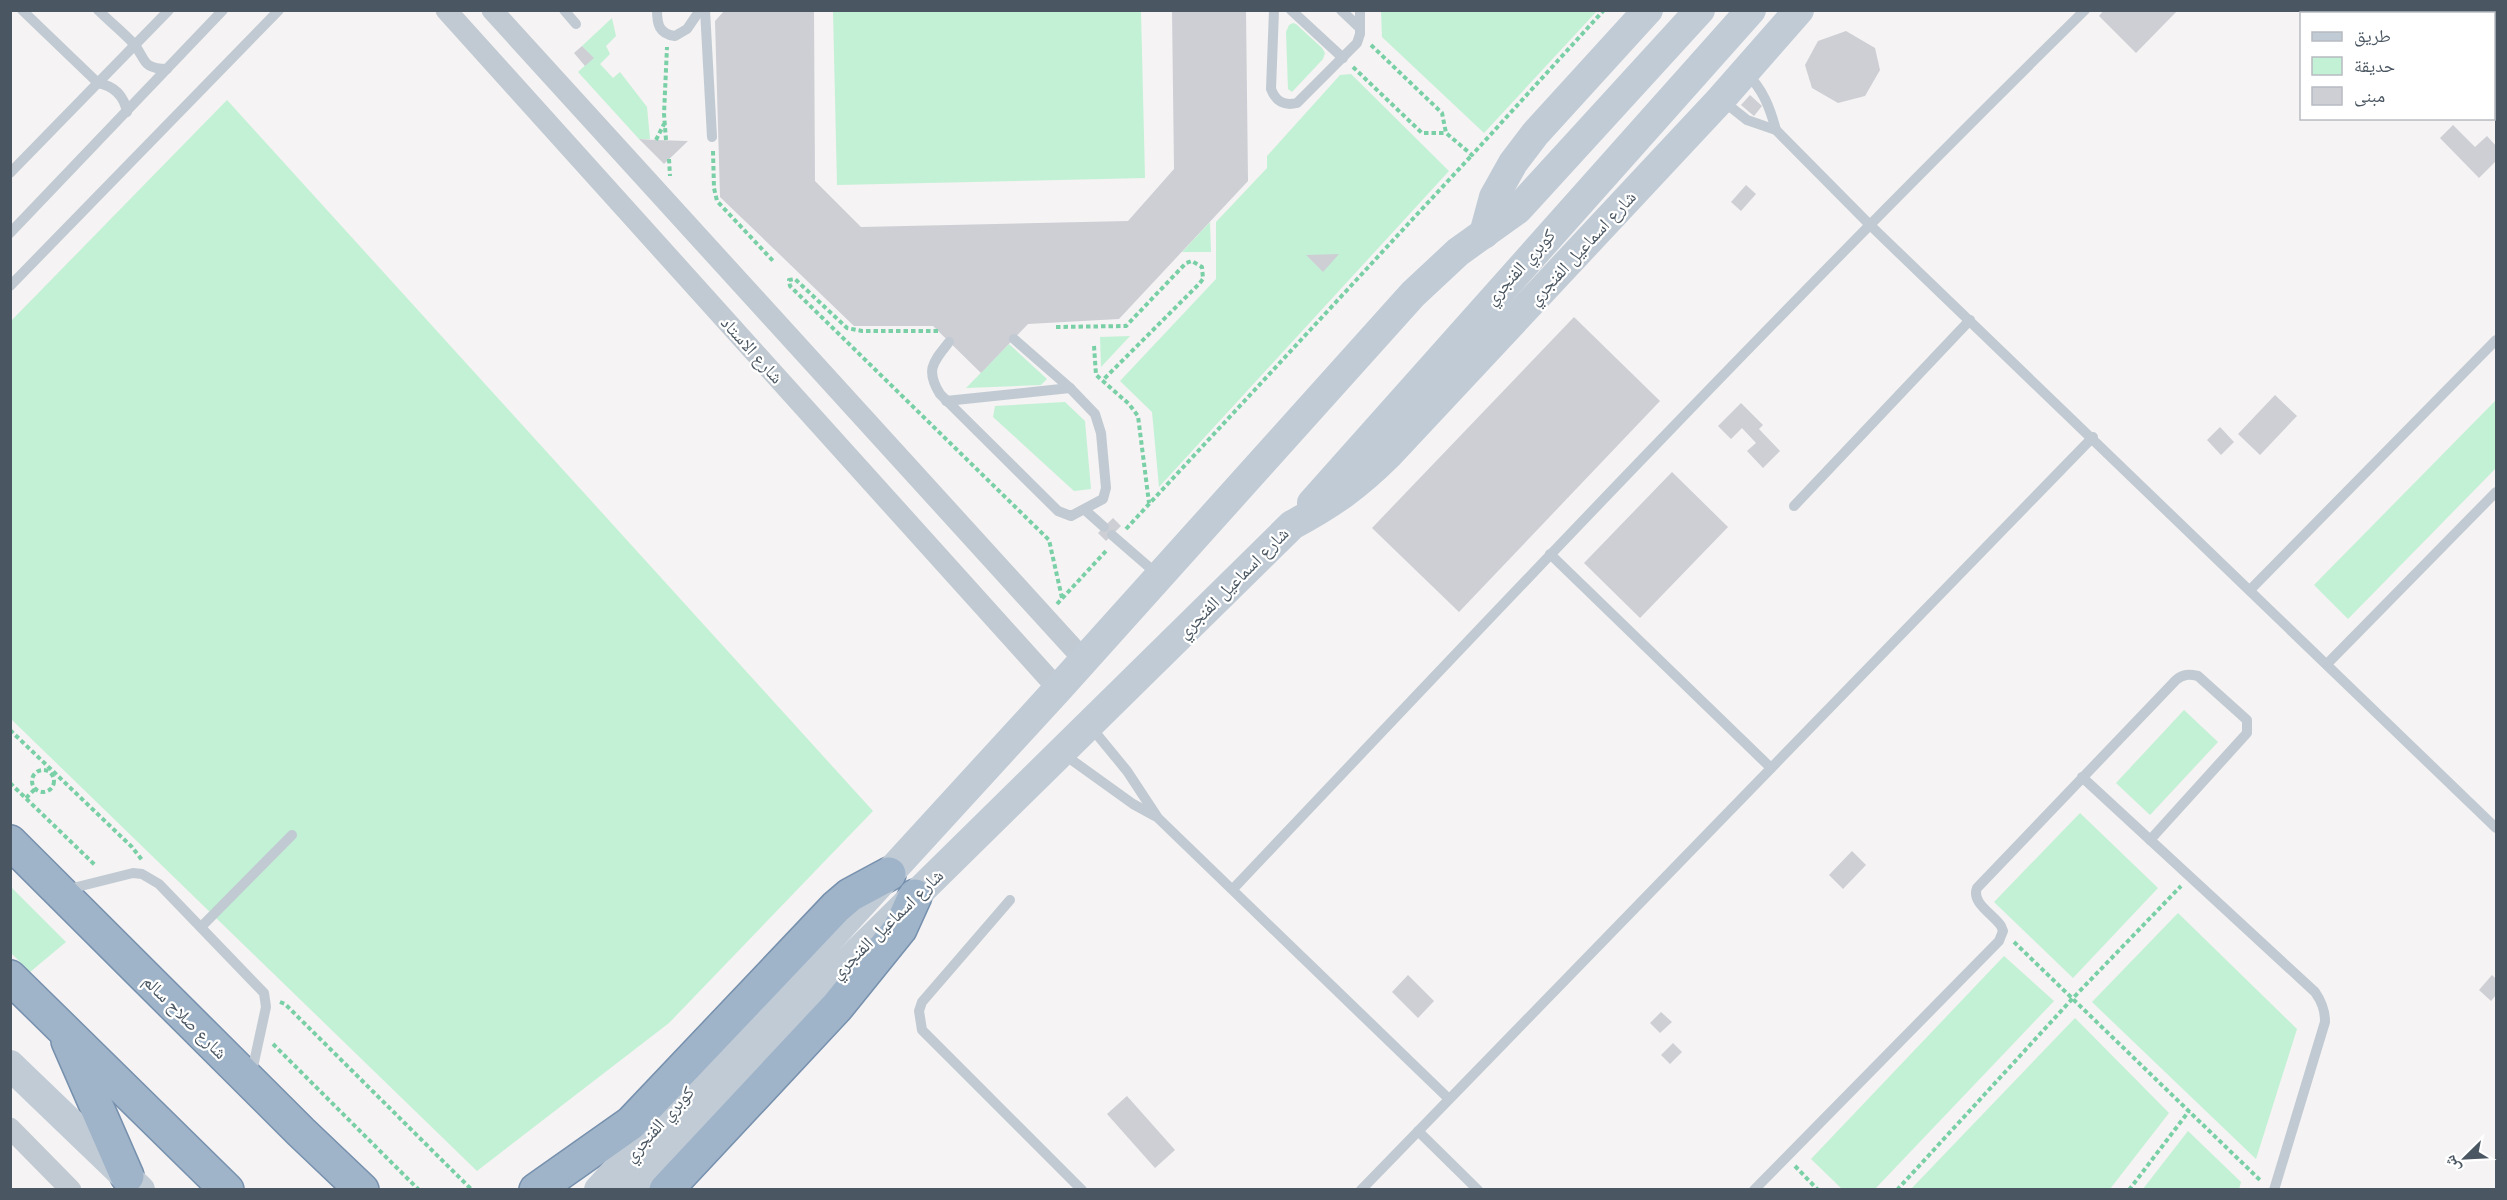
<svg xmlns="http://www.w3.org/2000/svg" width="2507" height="1200" font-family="Montserrat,'Noto Naskh Arabic',sans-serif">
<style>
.green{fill:#c3f1d5}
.building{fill:#cdcfd5}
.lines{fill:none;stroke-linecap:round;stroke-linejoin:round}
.trunk-casing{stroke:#7690ad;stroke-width:36}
.path{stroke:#7ad0a6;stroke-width:4;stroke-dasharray:4.5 3;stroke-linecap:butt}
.service{stroke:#c1cad2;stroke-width:10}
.minor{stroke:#c1cad2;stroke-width:21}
.secondary{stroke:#c1cbd6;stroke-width:30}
.trunk{stroke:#9fb4c9;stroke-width:33}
.labels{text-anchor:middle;stroke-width:4.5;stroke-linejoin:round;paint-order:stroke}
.street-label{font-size:18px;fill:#4a5661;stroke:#fff}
</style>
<rect width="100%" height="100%" fill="#f5f3f3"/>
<!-- green -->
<g class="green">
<path d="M833 11H1141L1145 178 837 185Z"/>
<path d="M1381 11V10L1597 11 1484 133 1382 37Z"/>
<path d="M612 18 616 36 606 46 610 54 600 64 613 78 620 72 647 107 650 139H639L578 72 593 58 582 46Z"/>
<path d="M1293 23 1296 24 1322 48 1325 53 1323 59 1292 92 1288 89 1286 32 1289 25Z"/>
<path d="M1351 74 1449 171 1159 487 1152 412 1120 381 1216 279V222L1267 168V156L1340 75Z"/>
<path d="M227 100 873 811 669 1023 477 1171 11 719 10 322Z"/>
<path d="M1210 222 1211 252H1182Z"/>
<path d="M1130 336 1101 367 1100 337Z"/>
<path d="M1009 344 1047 379 1041 385 966 388Z"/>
<path d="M2496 400V468L2348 619 2314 585Z"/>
<path d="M1065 402 1085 421 1091 489 1074 491 993 417 995 406Z"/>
<path d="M2184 710 2218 742 2150 815 2116 783Z"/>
<path d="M2080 813 2158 888 2073 978 1994 902Z"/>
<path d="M11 887 66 942 30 972 11 953Z"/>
<path d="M2178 913 2297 1029 2256 1159 2092 1002Z"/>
<path d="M2004 956 2054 1001 1875 1189H1842L1811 1159Z"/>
<path d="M2075 1018 2169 1113 2110 1189H1911Z"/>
<path d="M2188 1131 2241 1182 2239 1189H2143Z"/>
</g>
<!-- building -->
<g class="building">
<path d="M725 10H814L815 181 861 227 1128 221 1174 169 1172 10H1246L1248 181 1119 319 1028 324 981 373 933 326H854L720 197 715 21Z"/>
<path d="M2104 10H2178L2136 53 2099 16Z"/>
<path d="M1846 31 1875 48 1880 70 1865 96 1838 103 1812 88 1805 65 1818 41Z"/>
<path d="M582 46 594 58 585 66 574 53Z"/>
<path d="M1750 95 1762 106 1754 116 1741 105Z"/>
<path d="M2453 125 2475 147 2487 136 2496 146V161L2479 178 2440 138Z"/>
<path d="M639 139 656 140 688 141 664 164Z"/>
<path d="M1746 185 1756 194 1741 211 1731 202Z"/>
<path d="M1339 254 1323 272 1306 255Z"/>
<path d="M1574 317 1660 401 1459 612 1372 528Z"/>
<path d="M2275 395 2297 416 2260 455 2238 434Z"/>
<path d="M1741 403 1763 425 1759 429 1780 451 1763 468 1747 451 1756 443 1742 428 1731 439 1718 426Z"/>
<path d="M2220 427 2234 442 2221 455 2207 440Z"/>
<path d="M1672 472 1728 527 1640 618 1584 563Z"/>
<path d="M1113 518 1121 526 1106 541 1098 533Z"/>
<path d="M1852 851 1866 865 1843 889 1829 875Z"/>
<path d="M1408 975 1434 1001 1418 1018 1392 992Z"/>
<path d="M2492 975 2496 979V995L2491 1001 2479 990Z"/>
<path d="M1661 1012 1672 1022 1660 1033 1650 1023Z"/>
<path d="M1673 1043 1682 1052 1670 1064 1661 1055Z"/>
<path d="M1127 1096 1175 1150 1155 1168 1107 1114Z"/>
</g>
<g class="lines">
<!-- trunk casing -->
<g class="trunk-casing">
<g id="trunk">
<path d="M10 842 301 1132 362 1190"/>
<path d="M10 977 227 1190"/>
<path d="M68 1041 127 1176"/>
<path d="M536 1190 631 1123 836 907 850 895 889 874"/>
<path d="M666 1190 837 1007 900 929 915 896"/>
</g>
</g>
<!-- path -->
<g class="path">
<path d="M1371 45 1442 113 1446 133 1472 155 1604 10"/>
<path d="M1353 67 1422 133H1446"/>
<path d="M656 140 664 124"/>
<path d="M666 140 664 114 667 47"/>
<path d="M713 151 714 188 717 201 774 262"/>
<path d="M669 159 670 176"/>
<path d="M1056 327 1126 326 1186 263 1192 261 1202 267 1203 279 1199 284 1103 380"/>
<path d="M938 331H862L847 328 795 279 789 280 790 286 1049 540 1062 598"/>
<path d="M1094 346 1096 375 1129 404 1138 416 1149 503"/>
<path d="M1126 529 1472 155"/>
<path d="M1057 604 1107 550"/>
<path d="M10 730 132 847 142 860"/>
<circle cx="43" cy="781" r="11"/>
<path d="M10 783 96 866"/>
<path d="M26 798 35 789"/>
<path d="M2014 942 2261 1181"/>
<path d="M280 1002 285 1004 472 1190"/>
<path d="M273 1044 419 1190"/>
<path d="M1795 1166 1818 1190"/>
<path d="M1897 1190 2073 998 2181 886"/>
<path d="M2129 1190 2189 1111"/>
</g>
<!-- service -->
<g class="service">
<path d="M22 10 98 83C114 86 124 96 127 112"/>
<path d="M98 10C109 21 122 31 133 43 146 57 140 69 167 69"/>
<path d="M564 10 576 24"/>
<path d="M657 10C657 24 659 34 675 36L687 29 700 10"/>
<path d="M705 10 712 137"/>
<path d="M1274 10 1271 89C1276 102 1284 106 1297 103L1357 43 1360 34V10"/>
<path d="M1291 10 1343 58"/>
<path d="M1341 10 1360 28"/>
<path d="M1746 73C1763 89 1770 108 1776 130"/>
<path d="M1723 101 1747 120 1776 130 1871 226 2496 828"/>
<path d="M10 173 169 10"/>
<path d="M10 233 223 10"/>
<path d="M10 286 279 10"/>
<path d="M949 342C933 362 925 370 940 394L1058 511 1071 516 1103 499 1106 488 1101 433 1095 414 1070 388 1014 339"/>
<path d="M946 401 1070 388"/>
<path d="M1794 506 1970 320"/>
<path d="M1085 510 1104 527"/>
<path d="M1112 535 1157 574"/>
<path d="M1550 554 1771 768"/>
<path d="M2250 590 2496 340"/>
<path d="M2327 664 2496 492"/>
<path d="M1090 726 1127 771 1158 818 1449 1099"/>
<path d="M1062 753 1133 804 1155 816"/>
<path d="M2082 777 2315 992C2322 1002 2325 1010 2325 1022L2274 1190"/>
<path d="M1233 889C1513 593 1794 296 2085 10"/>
<path d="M65 890 133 873 142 874 159 884 264 993 266 1007 251 1076"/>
<path d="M1010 900 922 1002 919 1011 922 1030 1082 1190"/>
<path d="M201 927 292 835"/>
<path d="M1418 1131 1478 1190"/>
<path d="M1361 1190 2093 437"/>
<path d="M1754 1190 1999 941 2003 931 2001 926C1993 914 1971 903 1977 888L2176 680C2183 674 2189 674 2198 676L2247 720V733L2150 840"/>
</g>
<!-- minor -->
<g class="minor">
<path d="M446 10 1058 689"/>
<path d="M492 10 1084 660"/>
<path d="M10 1128 71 1190"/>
</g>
<!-- secondary -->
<g class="secondary">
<path d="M1484 234 1494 197 1513 163 1535 134 1648 10"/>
<path d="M1312 503 1751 10"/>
<path d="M10 1065 140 1190"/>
<path d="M599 1190 1058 689 1413 294 1458 252 1518 209 1700 10"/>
<path d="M629 1190 734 1074 1292 525C1331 504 1357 486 1388 455L1721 99 1799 10"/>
</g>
<!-- trunk -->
<use href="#trunk" class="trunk"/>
</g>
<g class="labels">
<!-- street labels -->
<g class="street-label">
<text transform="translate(1582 248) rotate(-47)" y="6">شارع اسماعيل الفنجري</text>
<text transform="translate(1520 267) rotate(-48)" y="6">كوبري الفنجري</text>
<text transform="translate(752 350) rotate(48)" y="6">شارع الاستاد</text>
<text transform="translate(1233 583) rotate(-45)" y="6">شارع اسماعيل الفنجري</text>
<text transform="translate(887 924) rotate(-44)" y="6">شارع اسماعيل الفنجري</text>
<text transform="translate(185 1017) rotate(45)" y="6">شارع صلاح سالم</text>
<text transform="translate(659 1124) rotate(-48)" y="6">كوبري الفنجري</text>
</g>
</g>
<!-- border -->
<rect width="2507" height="1200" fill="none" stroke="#4a5661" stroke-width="24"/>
<!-- legend -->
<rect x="2300" y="12" width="195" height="108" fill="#ffffff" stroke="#b7bbc0" stroke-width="1.5"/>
<rect x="2312" y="32" width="30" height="9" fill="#c1cbd6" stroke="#b7bbc0" stroke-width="1.5"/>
<text x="2354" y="42" font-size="18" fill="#4a5661">طريق</text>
<rect x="2312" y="57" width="30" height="18" fill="#c3f1d5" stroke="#b7bbc0" stroke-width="1.5"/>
<text x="2354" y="72" font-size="18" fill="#4a5661">حديقة</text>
<rect x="2312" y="87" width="30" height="18" fill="#cdcfd5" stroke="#b7bbc0" stroke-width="1.5"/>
<text x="2354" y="102" font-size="18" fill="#4a5661">مبنى</text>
<!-- north arrow -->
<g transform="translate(2465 1158) rotate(246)" stroke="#ffffff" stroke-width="4.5" paint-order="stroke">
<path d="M0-4.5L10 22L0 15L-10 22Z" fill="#4a5661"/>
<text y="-9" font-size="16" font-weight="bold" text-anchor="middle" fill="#4a5661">ش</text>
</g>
</svg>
